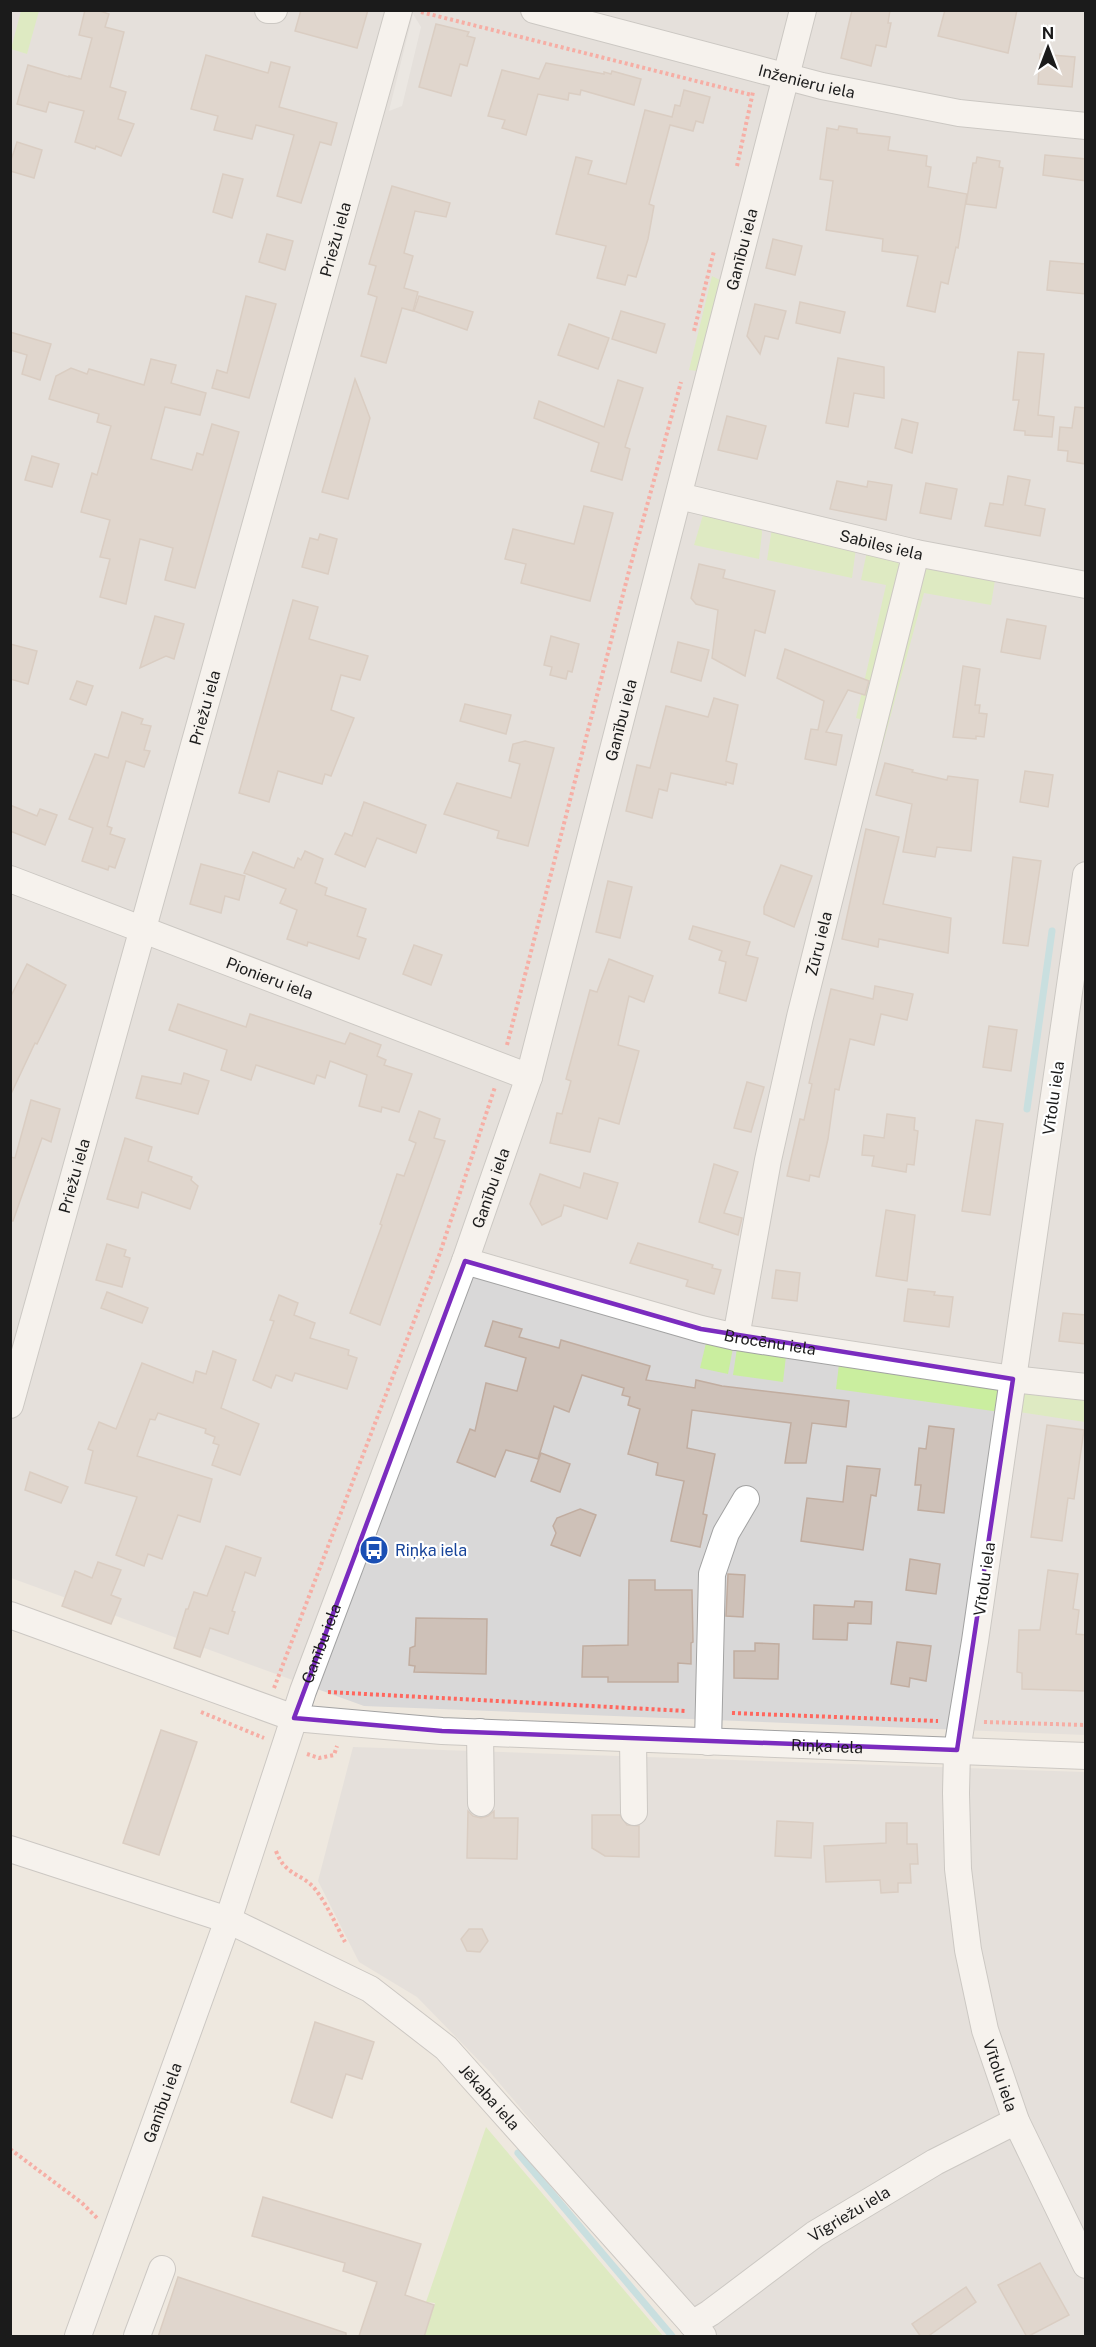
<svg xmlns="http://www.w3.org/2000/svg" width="1096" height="2347" font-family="'Public Sans',sans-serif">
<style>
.residential{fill:#d9d8d8}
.grass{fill:#caee9f}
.parking{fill:#e7e7e7}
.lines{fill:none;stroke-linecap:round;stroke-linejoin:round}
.stream{stroke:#9bd4e0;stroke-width:7}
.building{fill:#cec1b8;stroke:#c1ada0;stroke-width:1.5}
.minor-casing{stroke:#a2a2a2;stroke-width:28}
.path{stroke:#ff685f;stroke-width:4;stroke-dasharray:3 3;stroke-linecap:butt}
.minor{stroke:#fff;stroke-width:26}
.marked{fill:none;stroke:#7b2cbf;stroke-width:4.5;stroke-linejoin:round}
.labels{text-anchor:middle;stroke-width:4.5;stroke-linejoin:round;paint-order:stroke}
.street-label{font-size:16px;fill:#1b1b1b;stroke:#fff}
.transit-label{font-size:16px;fill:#164399;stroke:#fff;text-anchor:start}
</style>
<rect width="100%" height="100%" fill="#eee8df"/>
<!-- residential -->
<g class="residential">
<path d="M10 11H1085V1735L364 1706 11 1578Z"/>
<path d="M353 1747 1085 1772V2336H713L490 2072 417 1997 359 1962 318 1881Z"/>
</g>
<!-- grass -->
<g class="grass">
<path d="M21 11H39L27 54 11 49Z"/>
<path d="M712 276 722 281 703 369 697 371 689 370Z"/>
<path d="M703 515 761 525 762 533 759 559 694 545Z"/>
<path d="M772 528 856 548 852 578 767 560Z"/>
<path d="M867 551 896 559 902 570 866 721 856 718 886 585 861 580Z"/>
<path d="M932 565 995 580 991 605 924 593 872 784 869 779 924 568Z"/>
<path d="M706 1343 733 1348 728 1374 700 1368Z"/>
<path d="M737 1348 786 1356 783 1382 733 1375Z"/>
<path d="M839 1364 1001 1388 1000 1412 836 1389Z"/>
<path d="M1028 1388 1085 1395V1422L1019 1412 1021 1393Z"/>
<path d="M486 2127 663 2336H412L427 2325 435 2303 426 2302Z"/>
</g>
<!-- parking -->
<path class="parking" d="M413 14 421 27 402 106 389 111Z"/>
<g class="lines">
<!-- stream -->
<g class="stream">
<path d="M1027 1109 1052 931"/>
<path d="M518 2153 672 2336"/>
</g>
</g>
<!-- building -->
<g class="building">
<path d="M85 10H97L109 14 105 27 124 32 110 87 126 92 118 119 134 124 121 156 96 146 95 149 75 142 84 111 49 102 46 112 17 104 28 65 69 77V76L81 79 92 38 79 35Z"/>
<path d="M301 10H368L357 48 295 31Z"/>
<path d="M852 10H890L888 23H891L886 47 876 45 871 66 841 58Z"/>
<path d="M945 10H1017L1008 53 938 36Z"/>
<path d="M436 24 469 32 467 36 475 38 467 66 460 64 451 96 419 87Z"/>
<path d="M1040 54 1075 57 1072 87 1038 84Z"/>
<path d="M206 55 268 73 271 62 290 67 279 107 337 123 331 145 320 142 301 203 277 196 294 135 256 125 252 139 214 130 218 116 191 109Z"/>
<path d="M546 63 604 74V72L611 74 612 71 641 79 634 105 581 90 580 95 569 93 568 100 538 94 526 135 502 128 505 120 488 116 502 70 539 79Z"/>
<path d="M684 90 710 97 703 123 696 121 693 131 670 125 649 204 654 206 648 239 636 277 628 275 625 285 597 278 606 246 556 234 576 157 592 161 588 174 626 184 645 110 672 117 675 105 680 106Z"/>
<path d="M839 126 857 129V133L890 137 888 150 927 156 926 166 931 167 928 187 967 194 958 248 956 247 948 284 941 282 935 312 907 306 918 256 882 251 883 239 826 230 833 181 820 179 827 128 838 130Z"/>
<path d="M17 142 42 150 34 178 10 171V163Z"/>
<path d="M1045 155 1086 159V181L1043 175Z"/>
<path d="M977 157 1000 161 999 167 1003 168 996 208 966 204 973 163H976Z"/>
<path d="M223 174 243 179 232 218 213 212Z"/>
<path d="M392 186 450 203 446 217 415 211 404 253 413 256 404 288 418 292 413 311 402 308 386 363 361 356 377 297 368 294 376 266 369 264Z"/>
<path d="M267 234 293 241 285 270 259 262Z"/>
<path d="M773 239 802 246 795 275 766 268Z"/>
<path d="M1050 261 1086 264V294L1047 290Z"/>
<path d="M246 296 276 304 249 398 212 388 217 370 227 373Z"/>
<path d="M419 296 473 312 467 330 414 311Z"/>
<path d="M800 302 845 312 840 333 796 323Z"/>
<path d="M755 304 786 311 778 339 765 336 760 354 747 336Z"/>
<path d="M621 311 665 324 656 353 612 339Z"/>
<path d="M569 324 609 338 598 369 558 355Z"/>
<path d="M10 332 51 344 40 380 22 374 27 355 10 350Z"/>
<path d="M1018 352 1044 354 1038 415 1054 417 1052 437 1025 435V431L1014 430 1019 400H1013Z"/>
<path d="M838 358 884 367V398L854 393 848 427 826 423Z"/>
<path d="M151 359 176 365 171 383 206 393 200 415 165 407 151 459 192 470 197 453 203 455 212 424 239 432 195 588 165 580 173 548 140 539 126 604 100 597 110 559 100 557 110 520 81 512 92 473 97 475 111 426 97 422 99 414 49 399 56 376 71 368 87 374 89 369 144 385Z"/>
<path d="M355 379 370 418 348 499 322 492Z"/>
<path d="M618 380 643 388 625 447 630 449 622 480 591 471 599 443 534 418 539 401 604 427Z"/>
<path d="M1075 407 1086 408V464L1067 461 1068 451 1058 450 1060 427 1072 428Z"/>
<path d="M727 416 766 426 757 459 718 450Z"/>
<path d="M902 419 918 423 912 453 895 448Z"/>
<path d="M32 456 59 464 52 487 25 480Z"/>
<path d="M1008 476 1030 480 1025 505 1045 509 1040 536 985 526 990 503 1003 505Z"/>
<path d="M837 481 867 487 868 481 892 485 886 520 830 509Z"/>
<path d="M926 483 957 489 951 519 920 513Z"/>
<path d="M584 506 613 513 590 601 521 583 526 564 505 559 513 529 574 544Z"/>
<path d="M320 534 337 539 328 574 302 567 310 538 318 540Z"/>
<path d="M699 564 725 570 723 578 775 591 765 633 755 630 745 676 712 658 718 610 696 604 691 598Z"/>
<path d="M293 600 318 607 309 639 368 656 360 680 341 675 331 710 354 718 331 776 325 774 322 784 278 771 269 802 239 793Z"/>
<path d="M155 616 184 624 174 659 166 656 140 668Z"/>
<path d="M1007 619 1046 626 1040 659 1001 652Z"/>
<path d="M551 636 579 644 572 672 568 671 566 679 550 675 552 667 544 665Z"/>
<path d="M678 642 709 650 701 681 671 672Z"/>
<path d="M10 644 37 651 28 684 10 679Z"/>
<path d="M785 649 869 681 865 695 848 690 826 732 842 735 836 765 805 759 811 729 818 730 824 701 777 678Z"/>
<path d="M963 666 980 669 975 705H980L979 713 987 714 984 737 976 736V739L953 737Z"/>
<path d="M77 681 93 686 86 705 70 699Z"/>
<path d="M714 698 738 705 726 761 737 764 733 784 726 782V785L671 773 667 791 659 789 652 818 626 811 637 765 650 768 666 706 708 717Z"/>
<path d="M465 704 511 715 506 734 460 721Z"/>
<path d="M122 712 143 719 141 724 151 726 144 750 150 751 144 767 126 761 107 826 112 828 110 834 125 839 115 868 109 866 108 870 82 861 93 828 69 819 95 754 108 758Z"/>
<path d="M525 741 554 748 528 846 497 838 499 831 444 814 457 783 511 798 520 764 509 761 513 744Z"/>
<path d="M885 763 913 770 912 772 947 780 948 776 978 780 971 851 937 847 935 857 903 852 912 804 876 795Z"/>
<path d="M1025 771 1053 775 1048 807 1020 802Z"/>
<path d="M364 802 426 825 416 853 377 838 365 867 335 854 345 833 352 836Z"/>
<path d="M10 805 37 816 40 809 57 815 45 845 10 831Z"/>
<path d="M866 829 899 837 883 904 951 918 948 953 879 939 878 947 842 939Z"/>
<path d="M305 851 323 859 315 883 327 888 325 895 366 909 357 936 366 939 359 959 308 942 307 946 287 939 297 910 280 903 286 889 244 873 253 852 294 868 298 858 301 860Z"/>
<path d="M1013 857 1041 861 1028 946 1003 943Z"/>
<path d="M201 864 245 876 239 900 225 896 221 913 190 904Z"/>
<path d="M781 865 812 876 794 927 764 914V907Z"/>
<path d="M608 881 632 887 620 938 596 932Z"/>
<path d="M693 926 750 942 746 955 758 958 746 1001 719 993 726 962 719 960 722 951 689 939Z"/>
<path d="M414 945 442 955 431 985 403 974Z"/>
<path d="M609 959 653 976 644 1002 629 996 618 1045 639 1051 619 1124 599 1118 590 1152 550 1143 557 1113 562 1114 571 1081 566 1079 590 990 597 992Z"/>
<path d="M27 964 66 985 37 1044 35 1043 10 1096V998Z"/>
<path d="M875 986 913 994 907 1020 881 1014 874 1045 850 1039 839 1090 835 1089 828 1139 819 1177 810 1175 809 1181 787 1176 800 1119 804 1120 812 1084 809 1083 831 989 873 999Z"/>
<path d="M178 1004 246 1027 250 1014 345 1044 350 1033 381 1045 377 1056 386 1060 384 1065 412 1074 399 1112 382 1107 381 1112 359 1106 367 1075 330 1061 325 1078 317 1075 314 1084 256 1065 251 1080 221 1070 227 1050 169 1030Z"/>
<path d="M989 1026 1017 1030 1011 1071 983 1067Z"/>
<path d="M184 1073 209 1081 198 1114 136 1098 142 1076 181 1084Z"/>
<path d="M747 1082 764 1087 751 1132 734 1128Z"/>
<path d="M31 1100 60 1109 51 1142 42 1138 13 1221H10V1157L15 1158Z"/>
<path d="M419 1111 440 1119 434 1138 445 1141 380 1325 350 1313 382 1225 380 1224 397 1174 404 1176 416 1143 409 1140Z"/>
<path d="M887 1114 915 1118 914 1130 918 1131 914 1165 907 1164 906 1172 872 1166 874 1156 862 1155 864 1135 884 1138Z"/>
<path d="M976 1120 1003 1124 990 1215 962 1211Z"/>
<path d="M125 1138 152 1147 148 1161 192 1177 191 1180 198 1186 190 1209 142 1192 138 1208 107 1199Z"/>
<path d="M714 1164 738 1172 724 1213 742 1218 738 1235 699 1222Z"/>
<path d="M584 1173 618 1183 607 1219 564 1205 561 1216 542 1225 530 1204 540 1174 580 1188Z"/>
<path d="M886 1210 915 1215 907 1281 876 1276Z"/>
<path d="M638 1243 713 1265 712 1268 721 1270 714 1294 686 1286 688 1280 630 1263Z"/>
<path d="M107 1244 126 1250 124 1256 130 1258 122 1287 96 1280Z"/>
<path d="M776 1270 800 1273 797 1301 772 1298Z"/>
<path d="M908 1289 935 1292 934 1295 953 1297 949 1327 904 1321Z"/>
<path d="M107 1292 148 1308 142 1323 101 1308Z"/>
<path d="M279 1295 298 1303 294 1315 315 1323 310 1338 349 1350 348 1355 357 1358 347 1389 295 1373 292 1381 276 1375 271 1388 253 1380 274 1321 270 1320Z"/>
<path d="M1063 1313 1086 1315V1344L1059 1341Z"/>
<path d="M493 1321 522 1329 519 1337 559 1348 561 1340 650 1366 646 1380 695 1388 696 1380 722 1386 849 1401 846 1427 812 1423 806 1463H785L791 1423 692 1410 687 1448 715 1454 703 1514 707 1515 700 1547 671 1541 684 1481 656 1475 658 1463 628 1454 640 1409 628 1405 630 1397 622 1395 624 1388 582 1375 569 1412 554 1406 538 1459 506 1450 495 1477 457 1462 470 1429 475 1431 486 1383 517 1391 526 1358 485 1346Z"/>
<path d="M213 1351 236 1360 221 1408 259 1424 240 1475 212 1465 219 1445 213 1443 215 1437 205 1433 206 1429 158 1413 155 1420 150 1419 137 1456 212 1479 200 1522 178 1515 162 1559 148 1554 144 1566 116 1555 137 1497 85 1483 93 1451 88 1449 99 1422 116 1429 142 1363 193 1383 196 1371 206 1374Z"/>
<path d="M1047 1425 1084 1430 1074 1499 1068 1498 1062 1541 1031 1537Z"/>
<path d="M929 1426 954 1429 944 1513 918 1510 921 1485H915L917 1466 919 1448 926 1449Z"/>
<path d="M541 1453 570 1464 560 1492 531 1481Z"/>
<path d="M847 1466 880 1469 876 1496 871 1495 863 1550 801 1541 807 1498 843 1502Z"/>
<path d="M30 1472 68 1487 61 1503 25 1490Z"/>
<path d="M580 1509 596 1515 580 1556 551 1545 556 1533 553 1526 557 1518Z"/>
<path d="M226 1546 261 1558 255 1576 245 1572 232 1611 235 1612 228 1634 210 1628 200 1657 174 1648 186 1609H188L194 1592 207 1596Z"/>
<path d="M910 1559 940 1564 936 1594 906 1590Z"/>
<path d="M98 1562 121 1570 111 1595 121 1599 111 1624 62 1606 75 1571 92 1578Z"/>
<path d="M1048 1570 1078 1574 1073 1609 1079 1610 1076 1634 1086 1635V1691L1022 1689V1673L1017 1672 1019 1630H1040Z"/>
<path d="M728 1574 745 1575 743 1617 726 1616Z"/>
<path d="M629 1580H655V1590H692L693 1642 691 1643V1664L678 1663V1682H608V1677H582L583 1646 628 1645Z"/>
<path d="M855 1601 872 1602 871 1624 848 1623 847 1640 813 1639 814 1605 854 1607Z"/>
<path d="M416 1618 487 1619 486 1674 414 1672 415 1666 409 1665 410 1648 415 1646Z"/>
<path d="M897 1642 931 1646 926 1681 910 1678 909 1687 891 1684Z"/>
<path d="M755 1643 779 1644 778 1679 734 1678V1651H755Z"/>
<path d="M161 1730 197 1742 159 1855 123 1843Z"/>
<path d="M468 1811 473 1816 481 1818 488 1816 494 1811V1818H518L517 1859 467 1858Z"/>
<path d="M592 1815H620L627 1825 639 1826V1857L605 1856 592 1848Z"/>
<path d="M777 1821 813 1823 811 1858 775 1856Z"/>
<path d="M886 1823H907V1844H917L918 1864H910L911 1883H898V1892L881 1893 880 1880 826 1882 824 1846 886 1843Z"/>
<path d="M469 1929H482L488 1941 480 1952 467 1951 461 1939Z"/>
<path d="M315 2022 374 2042 362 2079 346 2074 332 2118 291 2102Z"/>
<path d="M263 2197 421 2244 405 2295 434 2305 424 2337 359 2336 377 2282 343 2271 345 2263 252 2236Z"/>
<path d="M1040 2263 1069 2315 1027 2337 998 2285Z"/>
<path d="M178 2277 346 2333V2336L158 2337Z"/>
<path d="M966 2287 976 2302 927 2337H921L912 2324Z"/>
</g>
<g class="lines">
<!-- minor casing -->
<g class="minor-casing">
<g id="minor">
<path d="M268 10H274"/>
<path id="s1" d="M534 10 822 86 959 113 1086 126"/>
<path id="s2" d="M679 496 916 553 1086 585"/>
<path id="s3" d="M1086 875 975 1641 957 1750 956 1793 958 1869 968 1950 985 2030 1016 2121 1086 2265"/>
<path id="s4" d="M10 879 529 1077"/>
<path id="s5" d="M465 1261 701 1329 736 1337 1013 1379 1086 1387"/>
<path id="s6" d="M736 1337 768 1160 800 1017 916 553"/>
<path id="s7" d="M10 1405 399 10"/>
<path id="s8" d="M10 1615 294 1718 442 1731 1086 1756"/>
<path d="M480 1732 481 1803"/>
<path d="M633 1739 634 1812"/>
<path d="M708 1742 712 1574 726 1533 746 1499"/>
<path id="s9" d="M10 1849 228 1920 370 1989 446 2048 703 2336"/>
<path id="s10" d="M692 2324 710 2313 815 2234 935 2162 1016 2121"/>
<path id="s11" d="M78 2336 228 1920 303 1691 465 1261 529 1077 803 10"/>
<path d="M137 2336 162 2269"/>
</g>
</g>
<!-- path -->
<g class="path">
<path d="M421 12 752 95"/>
<path d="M737 166 753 92"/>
<path d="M694 331 714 251"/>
<path d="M507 1045 629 571 681 382"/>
<path d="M274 1688 440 1253 495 1087"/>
<path d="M328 1692 686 1711"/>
<path d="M201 1712 264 1738"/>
<path d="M732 1713 938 1721"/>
<path d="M984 1722 1086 1725"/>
<path d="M307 1754 319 1758 334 1755 337 1746"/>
<path d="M276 1851C285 1876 302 1873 315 1889 327 1904 336 1925 345 1942"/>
<path d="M10 2149 82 2203 97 2218"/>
</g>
<!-- minor -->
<use href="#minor" class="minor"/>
</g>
<!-- marked area -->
<path d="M0 0H1096V2347H0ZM465 1261 701 1329 1013 1379 957 1750 442 1731 294 1718Z" fill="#eee8df" fill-opacity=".55" fill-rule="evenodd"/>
<path class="marked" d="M465 1261 701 1329 1013 1379 957 1750 442 1731 294 1718Z"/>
<!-- icons -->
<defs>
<g id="bus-disc" transform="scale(1.5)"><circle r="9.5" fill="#1a4fb4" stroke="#fff"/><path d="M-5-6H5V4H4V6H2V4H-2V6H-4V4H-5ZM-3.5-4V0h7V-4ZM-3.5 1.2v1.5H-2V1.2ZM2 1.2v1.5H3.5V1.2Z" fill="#fff"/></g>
</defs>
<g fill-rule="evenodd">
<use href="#bus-disc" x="374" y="1550"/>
</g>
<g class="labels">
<!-- street labels -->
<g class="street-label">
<text dy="6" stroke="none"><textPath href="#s1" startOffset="282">Inženieru iela</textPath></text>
<text dy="6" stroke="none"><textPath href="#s7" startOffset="1210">Priežu iela</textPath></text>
<text dy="6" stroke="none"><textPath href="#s11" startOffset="2192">Ganību iela</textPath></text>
<text dy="6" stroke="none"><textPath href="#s2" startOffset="208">Sabiles iela</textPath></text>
<text dy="6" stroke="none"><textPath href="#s7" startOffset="724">Priežu iela</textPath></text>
<text dy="6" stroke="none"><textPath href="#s11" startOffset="1706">Ganību iela</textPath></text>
<text dy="6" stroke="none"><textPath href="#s6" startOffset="402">Zūru iela</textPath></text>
<text dy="6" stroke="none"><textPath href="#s4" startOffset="278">Pionieru iela</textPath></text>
<text transform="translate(1053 1098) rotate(-82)" y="6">Vītolu iela</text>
<text dy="6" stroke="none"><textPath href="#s7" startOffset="238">Priežu iela</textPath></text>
<text dy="6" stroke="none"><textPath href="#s11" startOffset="1220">Ganību iela</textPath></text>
<text dy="6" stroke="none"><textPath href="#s5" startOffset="316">Brocēnu iela</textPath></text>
<text transform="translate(984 1579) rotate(-82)" y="6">Vītolu iela</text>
<text dy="6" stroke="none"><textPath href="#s11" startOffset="734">Ganību iela</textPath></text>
<text dy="6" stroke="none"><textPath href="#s8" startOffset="836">Riņķa iela</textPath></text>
<text dy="6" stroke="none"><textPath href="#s3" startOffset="1215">Vītolu iela</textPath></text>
<text dy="6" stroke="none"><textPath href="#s9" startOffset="549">Jēkaba iela</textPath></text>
<text dy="6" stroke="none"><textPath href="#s11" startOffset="248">Ganību iela</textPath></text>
<text dy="6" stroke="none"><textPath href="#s10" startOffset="192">Vīgriežu iela</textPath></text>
</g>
<!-- transit labels -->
<g class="transit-label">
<text x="395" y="1556">Riņķa iela</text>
</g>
</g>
<!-- border -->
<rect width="1096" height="2347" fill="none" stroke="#1b1b1b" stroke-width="24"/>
<!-- north arrow -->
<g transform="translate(1048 48)" stroke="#ffffff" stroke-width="4.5" paint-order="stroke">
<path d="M0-4.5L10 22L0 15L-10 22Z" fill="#1b1b1b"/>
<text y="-9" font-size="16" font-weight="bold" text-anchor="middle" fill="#1b1b1b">N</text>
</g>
</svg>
